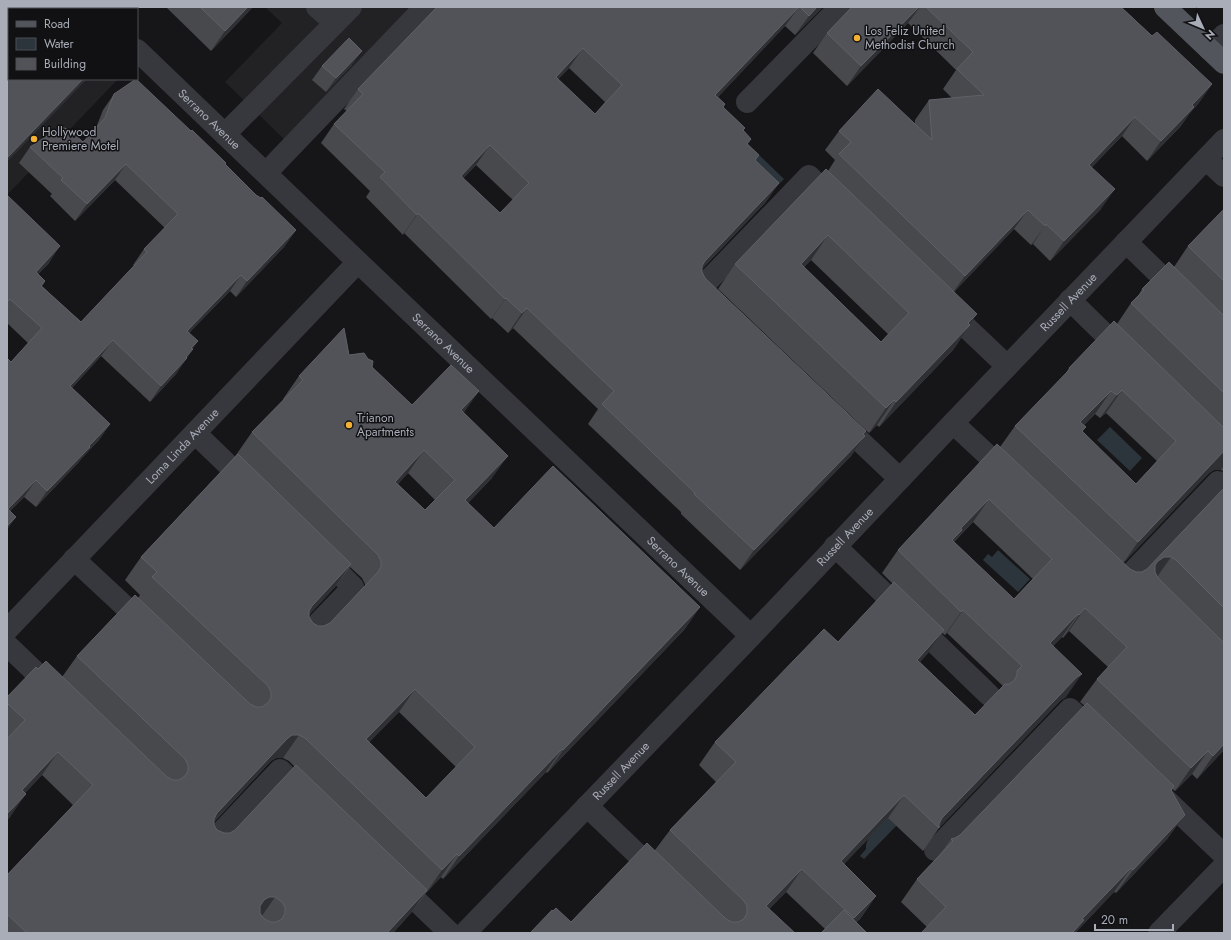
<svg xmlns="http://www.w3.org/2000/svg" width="1231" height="940" font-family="Jost,sans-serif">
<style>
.built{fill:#222225}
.water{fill:#2c353c}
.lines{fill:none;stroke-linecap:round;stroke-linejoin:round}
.minor{stroke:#37383d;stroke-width:22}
.major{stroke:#53555c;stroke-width:22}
.wall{fill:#47494d;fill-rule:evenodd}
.shaded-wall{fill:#2f3033}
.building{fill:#525359;stroke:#5f6168;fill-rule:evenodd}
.poi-dot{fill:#f2b134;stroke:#111113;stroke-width:1.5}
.labels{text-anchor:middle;stroke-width:3;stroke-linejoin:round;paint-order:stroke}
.poi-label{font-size:12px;fill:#a8adb8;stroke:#111113;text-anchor:start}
.street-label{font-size:12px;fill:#a8adb8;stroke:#111113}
</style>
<rect width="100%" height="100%" fill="#161618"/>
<!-- built -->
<g class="built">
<path d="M7 7H43L45 9H9V79H118L7 195Z"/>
<path d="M265 7H417L287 142 225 82 282 23Z"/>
</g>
<!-- water -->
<g class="water">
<path d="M753 149 784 179 770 193 746 157Z"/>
<path d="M1110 427 1142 458 1130 471 1097 440Z"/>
<path d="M998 550 1030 579 1018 592 983 560 988 554 992 557Z"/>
<path d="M878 808 900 822 864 859 860 856 866 849V845Z"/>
</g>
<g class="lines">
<!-- minor -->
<g class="minor">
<path d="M92 7 94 9"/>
<path d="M317 7 335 23"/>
<path id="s1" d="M137 50 358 262 751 636"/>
<path d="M1210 50 1224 35"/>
<path d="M747 102 840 7"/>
<path d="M225 134 351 7"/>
<path d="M1206 159 1224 176"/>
<path d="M266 173 425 7"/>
<path d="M1126 242 1224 337"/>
<path d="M1070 300 1125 354"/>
<path d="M713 302 700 289 809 176 835 202"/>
<path d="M947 309 1007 366"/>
<path d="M840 422 900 479"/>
<path d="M953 423 1009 475"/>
<path d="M195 433 249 485"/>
<path d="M835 546 989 695"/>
<path d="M74 559 146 626"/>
<path d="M1112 573 1122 583 1218 482"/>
<path id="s2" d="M7 630 358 262"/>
<path d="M305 637 353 587 322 556"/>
<path d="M7 645 54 690"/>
<path d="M1161 795 1224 855"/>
<path d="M587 806 658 874"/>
<path d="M210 844 280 770 308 797"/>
<path d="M935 850 1070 709 1097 734"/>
<path d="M398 883 450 933"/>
<path id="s3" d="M465 933 751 636 953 423 1224 140"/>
<path d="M1159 933 1224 866"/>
</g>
<!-- major -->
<path class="major" d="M1165 7 1224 63"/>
</g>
<!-- wall -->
<g class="wall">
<path d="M166 7H253L211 51Z"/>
<path d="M437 7H823L795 35 785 26 718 97 725 104 723 107 745 128 743 131 748 144 759 155 755 161 779 183 765 203 702 269V272L705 278 865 436 851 456 740 570 681 514V512L588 424 598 409 513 328 508 333 492 318 491 319 404 233 403 235 366 197 370 191 321 143 334 124 347 111 344 109 358 89ZM569 68 605 102 595 114 558 79ZM476 165 513 200 500 213 463 178Z"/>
<path d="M852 7H1121L1152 36 1212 84 1198 104 1190 113 1180 127 1147 161 1122 136 1092 167 1101 209 1050 261 1033 244 1031 245 1014 229 954 292 970 325 953 350 879 427 877 425 869 433 718 289 735 264 828 171 835 160 825 150 839 131 915 124V120L929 100 952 98 943 89 956 70 908 23 847 86 813 53 827 33ZM811 260 888 334 881 342 804 267Z"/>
<path d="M352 65 326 92 312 80 322 66Z"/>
<path d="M114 94 225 165 256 195 296 230 284 247 236 297 230 291 189 333 192 349 176 374 150 402 101 356 72 388 110 424 99 440 82 458 78 463 36 507 24 497 10 511 11 362 28 343 7 323V195L49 263 38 274 45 281 42 286 81 322 134 266 133 265 144 249 165 228 115 180 75 221 50 196 52 194 19 163 30 147 83 142 96 128 103 110Z"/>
<path d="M1224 209V472L1221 470H1214L1209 473 1123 563 1130 569 1136 572H1142L1147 569 1224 488V750L1197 779 1192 774 1175 791 1172 789 1171 791 1168 838 1116 893 1114 892 1076 932 927 927 901 902 917 879 938 857 951 839 955 838 960 835 1085 706 1080 702 1097 679 1108 667 1069 631 1063 638 1062 637 1053 646 1066 697 1061 700 939 828 923 851 888 818 844 864 876 896 860 919 856 922 825 929 786 892 769 909 795 933 571 922 655 850 670 830 716 782 699 765 715 742 838 642 893 584 882 573 898 550 1000 447 1015 426 1064 376 1069 368 1117 324 1131 303 1137 298 1142 289 1174 267 1188 246ZM1106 413 1157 461 1136 484 1082 432 1086 427 1084 425 1095 414 1100 418ZM973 522 1033 579 1014 599 954 542ZM942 633 945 635 947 633 1003 686 975 715 920 662 928 653Z"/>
<path d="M349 355 372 367 412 405 479 391 463 413 492 478 468 503 494 528 700 607 684 630 547 773 546 772 443 879 441 877 426 893 411 913 393 933H7V875L73 805 42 775 25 793 10 817 7 820V697L38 669 62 677 77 656 138 598 140 595 125 580 141 557 236 455 252 432 284 400 283 399 299 376ZM408 473 435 500 425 510 398 484ZM350 567 362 578 365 584V586L330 623 324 626H318L313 623 309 617V615L335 587ZM399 712 456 767 426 798 369 742ZM276 758H283L289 761 295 767 235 830 230 833H224L217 830 214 825V822L271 761Z"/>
</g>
<!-- shaded-wall -->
<g class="shaded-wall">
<path d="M248 7H253L211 51 225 31Z"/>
<path d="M799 7 785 26 701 115 715 95Z"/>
<path d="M817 7H823L795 35 809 16Z"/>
<path d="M919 7H920L908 23 847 86 861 66Z"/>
<path d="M583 48 569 68 542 97 556 77Z"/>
<path d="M362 51 352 65 326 92 336 78Z"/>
<path d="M83 79H87L7 162V158Z"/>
<path d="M1212 84 1198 104 1190 113 1180 127 1147 161 1161 141 1192 105Z"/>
<path d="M1135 117 1122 136 1075 184 1089 165Z"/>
<path d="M490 145 476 165 447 196 461 176Z"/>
<path d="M126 164 115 180 75 221 87 204Z"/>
<path d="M779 183 765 203 691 280 705 261Z"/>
<path d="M1115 189 1101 209 1050 261 1064 241Z"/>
<path d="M1028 210 1014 229 951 295 965 276Z"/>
<path d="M418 213 404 233 403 235 417 215Z"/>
<path d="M1046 224 1033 244 1031 245 1045 226Z"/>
<path d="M296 230 284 247 236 297 247 281Z"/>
<path d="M828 235 811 260 784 288 801 264Z"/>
<path d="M60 246 49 263 24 288 36 272Z"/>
<path d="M241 275 230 291 175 347 187 331Z"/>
<path d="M506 298 492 318 491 319 505 299Z"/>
<path d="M527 308 513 328 508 333 522 313Z"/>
<path d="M977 314 966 330 970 325 953 350 879 427 896 402Z"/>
<path d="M113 340 101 356 59 402 70 386Z"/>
<path d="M198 341 186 360 187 358 176 374 150 402 161 386 191 348Z"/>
<path d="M1122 390 1106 413 1100 418 1117 395Z"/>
<path d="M479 391 463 414 461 410Z"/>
<path d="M1111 391 1095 414 1064 445 1080 422Z"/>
<path d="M894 400 877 425 869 433 886 408Z"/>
<path d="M110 424 99 440 82 458 78 463 36 507 47 491Z"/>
<path d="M866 431 855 446 865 436 851 456 740 570 754 550Z"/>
<path d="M424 450 408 473 379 504 395 482Z"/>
<path d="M1224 451V465L1221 470H1214L1209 473 1122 565 1138 542Z"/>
<path d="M508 456 492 478 449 523 465 500Z"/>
<path d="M36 480 24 497 7 514V510Z"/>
<path d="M989 499 973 522 952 543V540L961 528Z"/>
<path d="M16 517 7 530V526Z"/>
<path d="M1164 557H1171L1155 580H1148L1158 561Z"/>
<path d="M351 564 335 587 296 629 312 606Z"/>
<path d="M700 607 684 630 547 773 563 750Z"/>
<path d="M1085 608 1069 631 1063 638 1079 615Z"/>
<path d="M963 610 947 633 945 635 961 612Z"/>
<path d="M1078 614 1062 637 1034 666 1050 643Z"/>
<path d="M944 630 928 653 901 683 917 660Z"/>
<path d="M1082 674 1066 697 1061 700 939 828 937 826 942 818 1077 677Z"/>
<path d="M415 689 399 712 350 762 366 739Z"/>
<path d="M292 735H299L283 758H276L271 761 201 835 217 813 287 739Z"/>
<path d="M1224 744V750L1197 779 1213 756Z"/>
<path d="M562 749 546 772 443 879 459 856Z"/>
<path d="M1208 751 1192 774 1175 791 1191 768Z"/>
<path d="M58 752 42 775 7 812 22 790Z"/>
<path d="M26 794 10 817 7 820V814Z"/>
<path d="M904 795 888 818 825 884 841 861Z"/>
<path d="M1185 815 1168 838 1116 893 1133 870Z"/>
<path d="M457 854 441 877 426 893 442 870Z"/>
<path d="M1131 868 1114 892 1075 933H1072L1082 919Z"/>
<path d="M802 869 786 892 750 929 766 906Z"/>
<path d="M427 890 411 913 393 933H387Z"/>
<path d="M876 896 860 919 846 933H844L854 918Z"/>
<path d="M269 897H275L259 920 247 923 264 900Z"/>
</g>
<!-- building -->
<g class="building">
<path d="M200 7H248L225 31Z"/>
<path d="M437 7H799L715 95 725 104 723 107 745 128 743 130 751 139 747 144 759 155 755 160 779 183 705 261 702 266V272L705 278 866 431 863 434 865 436 754 550 694 494 695 493 602 404 614 391 527 308 522 313 506 298 505 299 418 213 417 215 380 177 385 172 334 124 363 94 358 89ZM583 48 622 85 595 114 556 77ZM490 145 529 183 500 213 461 176Z"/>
<path d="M800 7H817L809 16Z"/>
<path d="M852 7H919L861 66 827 33Z"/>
<path d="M926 7H1121L1152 36 1157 32 1212 84 1192 105 1194 107 1161 141 1135 117 1089 165 1115 189 1064 241 1046 224 1045 226 1028 210 965 276 839 154 851 142 839 131 878 89 932 140 929 100 984 95 957 69 973 52Z"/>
<path d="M349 38 362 51 336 78 322 66Z"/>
<path d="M9 79H83L7 158V81Z"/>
<path d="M136 79 191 131 192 130 226 163 225 164 256 195 261 198 262 197 296 230 247 281 241 275 187 331 198 341 191 348 193 349 186 357 187 358 161 386 113 340 70 386 110 424 89 446 90 447 47 491 36 480 8 509 16 517 7 526V358L11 362 42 328 10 299 7 302V195L60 246 36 272 45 281 41 286 81 322 147 252 144 249 178 214 126 164 87 204 61 180 63 178 30 147 61 127 70 130 83 142 105 118 114 94Z"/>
<path d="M826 169 977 314 968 323 970 325 896 402 894 400 886 408 735 264ZM828 235 909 313 881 342 801 264Z"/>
<path d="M1224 209V281L1188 246Z"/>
<path d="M1169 262 1224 316V393L1131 303 1144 290 1142 289Z"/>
<path d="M1114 321 1224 428V451L1138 542 1015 426 1070 369 1069 368ZM1122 390 1176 441 1136 484 1082 431 1086 427 1080 422 1111 391 1117 395Z"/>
<path d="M344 328 349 355 364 353 368 359 373 361 372 367 412 405 451 365 479 391 461 410 508 456 465 500 494 528 553 466 700 607 563 750 562 749 459 856 457 854 442 870 305 738 299 735H292L287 739 217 813 214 819V825L217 830 224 833H230L235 830 296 765 427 890 387 933H27L7 914V875L93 785 58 752 22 790 26 794 7 814V739L25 720 7 703V697L36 667 38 669 46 661 167 777 173 780H179L185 776 188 771V765L185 759 77 656 135 595 250 704 256 707H262L268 703 271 698V692L268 686 152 577 157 572 141 557 238 454 351 564 312 606 309 611V617L313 623 318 626H324L330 623 378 572 381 567V561L378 555 252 432 303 380 299 376ZM424 450 455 480 425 510 395 482ZM415 689 475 747 426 798 366 739ZM269 897H275L282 902 285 907V913L282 919 276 922H270L263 918 260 913V906L264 900Z"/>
<path d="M997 444 1130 569 1136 572H1142L1147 569 1224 488V608L1176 560 1171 557H1164L1158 561 1155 565V572L1158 578 1224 643V744L1213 756 1208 751 1191 768 1097 679 1127 647 1085 608 1079 615 1078 614 1050 643 1082 674 1077 677 942 818 939 824V828L904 795 841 861 876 896 854 918 802 869 766 906 795 933H530L552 910 553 911 556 908 571 922 647 843 726 919 732 922H738L744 919 747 913V906L744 901 670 830 736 762 715 742 824 629 838 642 894 582 944 630 917 660 975 715 1005 684H1009L1014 681 1017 675V671L1022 666 963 610 961 612 898 550ZM989 499 1052 559 1014 599 952 540 962 530 961 528Z"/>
<path d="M1087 703 1174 786 1171 790 1185 815 1133 870 1131 868 1082 919 1084 920 1072 933H921L946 907 917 879 953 841 951 839 955 838 960 835Z"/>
<path d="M844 910 867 933H821Z"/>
</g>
<!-- markers -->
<g class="poi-dot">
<circle cx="857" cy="38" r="4"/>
<circle cx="34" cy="139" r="4"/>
<circle cx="349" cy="425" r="4"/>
</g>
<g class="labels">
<!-- poi labels -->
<g class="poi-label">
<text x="865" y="35">Los Feliz United<tspan x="865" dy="14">Methodist Church</tspan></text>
<text x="42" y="136">Hollywood<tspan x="42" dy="14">Premiere Motel</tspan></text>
<text x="357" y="422">Trianon<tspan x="357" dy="14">Apartments</tspan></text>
</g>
<!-- street labels -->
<g class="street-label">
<text dy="4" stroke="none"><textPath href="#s1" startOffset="100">Serrano Avenue</textPath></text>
<text dy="4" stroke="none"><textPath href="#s3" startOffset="873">Russell Avenue</textPath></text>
<text dy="4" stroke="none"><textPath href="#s1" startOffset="424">Serrano Avenue</textPath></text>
<text dy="4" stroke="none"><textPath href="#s2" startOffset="254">Loma Linda Avenue</textPath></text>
<text dy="4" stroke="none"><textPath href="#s3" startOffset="549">Russell Avenue</textPath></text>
<text dy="4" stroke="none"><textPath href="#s1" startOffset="748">Serrano Avenue</textPath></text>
<text dy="4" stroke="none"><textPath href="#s3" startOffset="225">Russell Avenue</textPath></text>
</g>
</g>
<!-- border -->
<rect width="1231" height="940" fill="none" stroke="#a8adb8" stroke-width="16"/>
<!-- legend -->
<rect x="8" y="8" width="130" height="72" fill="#111113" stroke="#4d4f55"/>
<rect x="16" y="21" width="20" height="6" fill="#53555c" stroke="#4d4f55"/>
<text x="44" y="28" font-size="12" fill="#a8adb8">Road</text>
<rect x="16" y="38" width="20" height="12" fill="#2c353c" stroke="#4d4f55"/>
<text x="44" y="48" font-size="12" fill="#a8adb8">Water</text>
<rect x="16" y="58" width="20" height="12" fill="#525359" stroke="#4d4f55"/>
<text x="44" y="68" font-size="12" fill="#a8adb8">Building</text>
<!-- north arrow -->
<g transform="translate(1203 28) rotate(134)" stroke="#111113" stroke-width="3" paint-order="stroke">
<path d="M0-3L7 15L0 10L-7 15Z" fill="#a8adb8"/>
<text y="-6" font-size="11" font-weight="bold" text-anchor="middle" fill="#a8adb8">N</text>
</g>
<!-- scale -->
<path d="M1095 924v6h78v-6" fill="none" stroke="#a8adb8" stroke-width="2"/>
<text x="1101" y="924" font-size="12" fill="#a8adb8" stroke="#111113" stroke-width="3" paint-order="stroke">20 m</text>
</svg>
